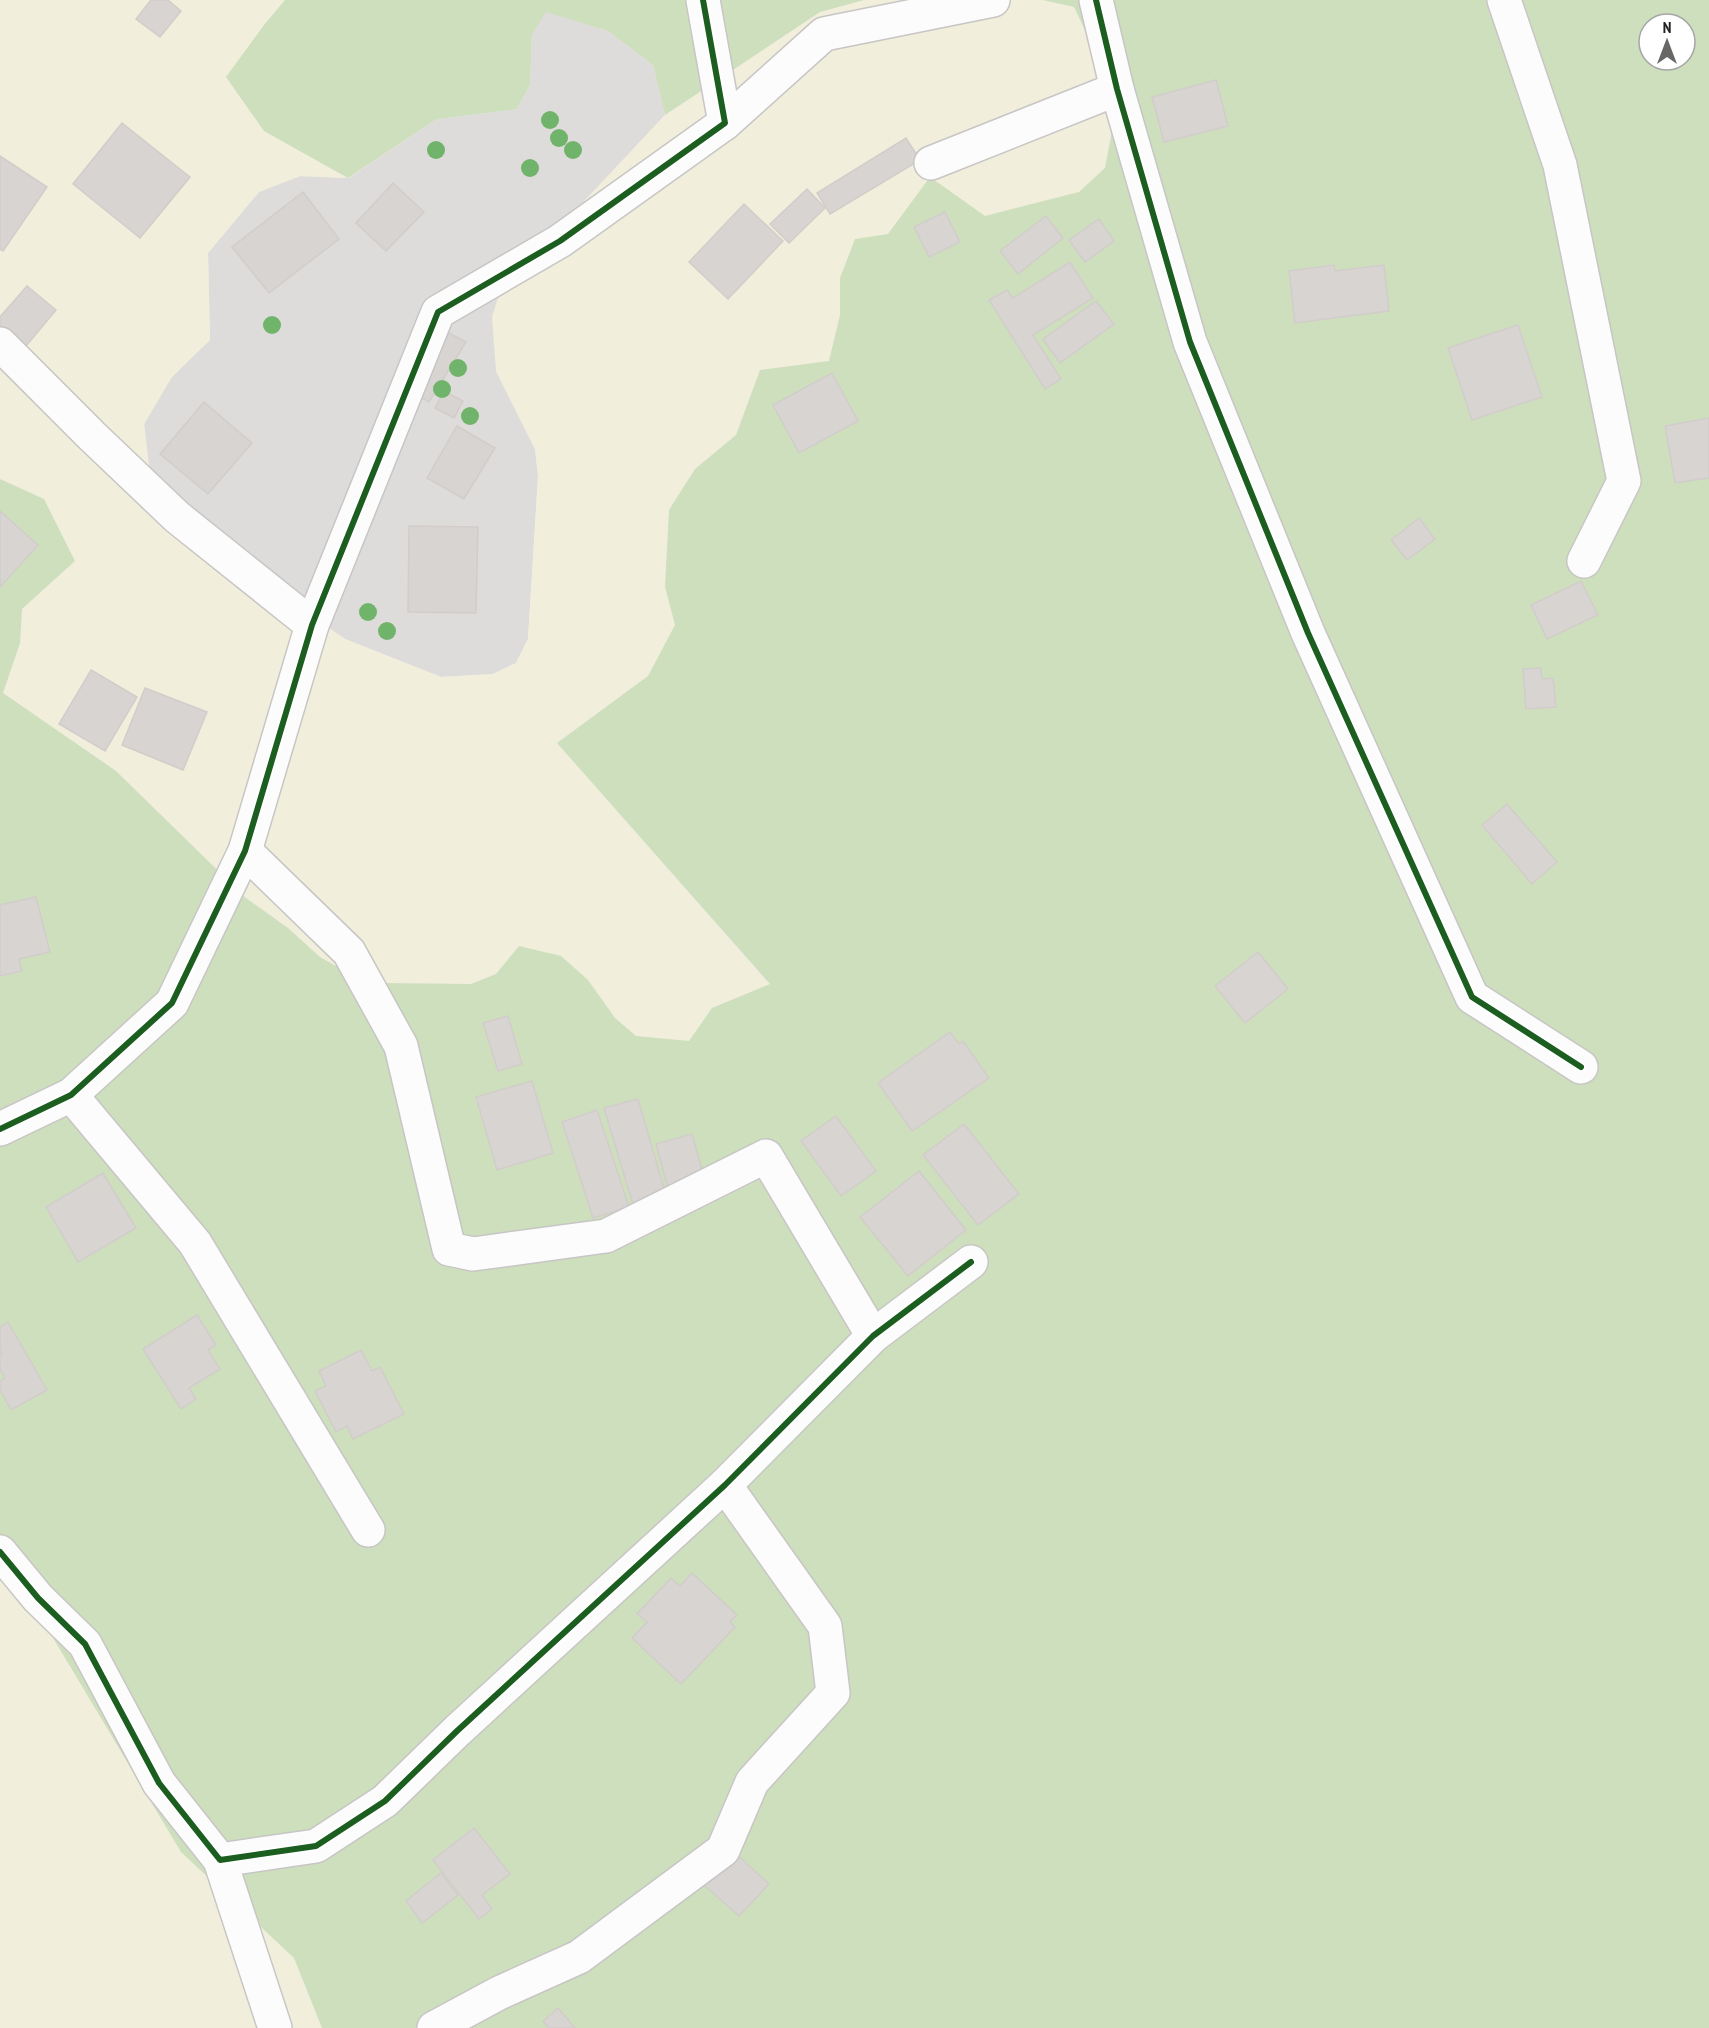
<svg xmlns="http://www.w3.org/2000/svg" width="1709" height="2028" font-family="'PT Sans Narrow',sans-serif">
<style>
.residential{fill:#dedcda}
.farmland{fill:#f1eedb}
.forest{fill:#cddfbc;fill-rule:evenodd}
.building{fill:#d7d4d1;stroke:#d2cdca;stroke-width:1.5}
.lines{fill:none;stroke-linecap:round;stroke-linejoin:round}
.street-casing{stroke:#c7c6c5;stroke-width:36}
.street{stroke:#fdfcfc;stroke-width:33}
.cycleway-casing{stroke:#fff;stroke-width:10}
.cycleway{stroke:#1b5e20;stroke-width:6}
.tree{fill:#70b36a}
</style>
<rect width="100%" height="100%" fill="#efece9"/>
<!-- residential -->
<path class="residential" d="M546 11 608 31 653 65 665 115 500 291 496 371 535 449 538 476 528 639 516 663 493 674 441 677 345 639 171 520 153 500 144 424 172 376 210 340 208 253 259 192 300 176 349 178 437 119 517 109 530 85 532 35Z"/>
<!-- farmland -->
<g class="farmland">
<path d="M0 0H285L264 25 227 77 264 131 348 178 300 176 259 192 208 253 210 340 172 377 144 424 153 500 171 520 345 639 441 677 493 674 516 663 528 639 538 476 535 449 496 371 492 317 500 291 665 115 820 12 864 0H1043L1074 7 1118 99 1105 168 1079 192 984 216 930 177 888 234 840 278V315L829 362 760 370 736 435 695 469 669 510 665 587 675 625 648 676 557 743 770 985 712 1008 689 1041 636 1036 615 1018 588 980 519 946 496 974 470 984 382 983 334 965 320 957 288 928 246 898 116 771 3 693 20 643 21 609 75 561 44 499 0 479Z"/>
<path d="M0 1549 181 1852 294 1958 322 2028H0Z"/>
</g>
<!-- forest -->
<g class="forest">
<path d="M285 0H864L820 12 665 115 653 65 608 31 546 12 532 35 530 85 517 109 437 119 348 178 264 131 226 77 264 25Z"/>
<path d="M1043 0H1709V2028H322L294 1958 181 1852 0 1549V479L44 499 75 561 22 609 20 643 3 693 116 771 246 898 288 928 320 957 334 965 382 983 471 984 496 974 519 946 561 956 588 980 615 1018 636 1036 689 1041 712 1008 770 984 557 743 648 676 675 625 665 587 669 510 695 469 736 435 760 370 829 361 840 315V278L855 239 888 234 930 177 985 216 1079 192 1105 168 1118 99 1074 7ZM1649 24H1685V60H1649Z"/>
</g>
<!-- building -->
<g class="building">
<path d="M151 0H168L181 11 160 37 136 19Z"/>
<path d="M1216 80 1228 126 1164 142 1152 97Z"/>
<path d="M122 123 190 177 140 238 73 184Z"/>
<path d="M906 138 920 160 830 214 817 193Z"/>
<path d="M0 156 47 187 3 251 0 249Z"/>
<path d="M393 183 424 212 386 251 356 223Z"/>
<path d="M807 189 825 208 789 243 770 224Z"/>
<path d="M303 192 339 239 269 293 232 247Z"/>
<path d="M744 204 783 241 728 299 689 262Z"/>
<path d="M945 212 960 242 929 257 914 227Z"/>
<path d="M1046 216 1063 238 1018 274 1000 251Z"/>
<path d="M1099 219 1114 241 1085 262 1069 240Z"/>
<path d="M1070 262 1093 298 1033 335 1061 379 1045 389 989 300 1007 290 1013 298Z"/>
<path d="M1334 265 1335 271 1384 265 1389 311 1295 323 1289 271Z"/>
<path d="M27 286 56 310 21 352 0 335V317Z"/>
<path d="M1096 301 1114 324 1060 363 1043 339Z"/>
<path d="M1518 325 1542 397 1472 420 1448 348Z"/>
<path d="M449 333 466 342 429 402 413 393Z"/>
<path d="M832 373 858 421 799 453 773 405Z"/>
<path d="M444 391 463 401 454 418 435 408Z"/>
<path d="M204 402 252 443 208 494 160 454Z"/>
<path d="M1709 418V478L1675 483 1665 426Z"/>
<path d="M457 426 495 448 464 499 427 478Z"/>
<path d="M0 511 38 545 0 587Z"/>
<path d="M1419 518 1435 539 1407 560 1391 540Z"/>
<path d="M409 526 478 527 476 613 408 612Z"/>
<path d="M1581 581 1598 615 1547 639 1531 605Z"/>
<path d="M1541 668 1542 679 1553 678 1556 707 1526 709 1523 669Z"/>
<path d="M91 670 137 697 105 751 59 724Z"/>
<path d="M145 688 207 712 183 770 122 745Z"/>
<path d="M1507 804 1557 862 1532 884 1482 825Z"/>
<path d="M36 897 50 952 19 959 22 971 0 976V905Z"/>
<path d="M1258 952 1288 989 1245 1023 1215 986Z"/>
<path d="M508 1016 522 1064 498 1071 483 1023Z"/>
<path d="M950 1032 959 1044 963 1041 989 1078 912 1131 878 1083Z"/>
<path d="M532 1081 553 1153 497 1170 476 1097Z"/>
<path d="M638 1099 666 1195 633 1205 604 1108Z"/>
<path d="M597 1110 629 1207 593 1218 562 1122Z"/>
<path d="M836 1116 876 1171 841 1196 801 1141Z"/>
<path d="M964 1124 1019 1194 978 1225 923 1155Z"/>
<path d="M692 1134 706 1183 669 1193 656 1144Z"/>
<path d="M919 1171 966 1230 908 1276 860 1217Z"/>
<path d="M103 1173 136 1228 78 1262 46 1207Z"/>
<path d="M197 1315 216 1345 208 1350 220 1369 189 1388 196 1399 181 1409 143 1349Z"/>
<path d="M8 1322 47 1390 11 1410 0 1390V1381L5 1378 0 1369V1355L2 1354 0 1350V1327Z"/>
<path d="M361 1350 372 1371 380 1367 404 1414 353 1439 347 1426 336 1432 315 1391 326 1386 319 1371Z"/>
<path d="M692 1573 737 1615 730 1622 735 1627 681 1684 632 1638 647 1622 637 1614 671 1578 680 1586Z"/>
<path d="M474 1828 510 1874 482 1895 492 1909 479 1919 433 1860Z"/>
<path d="M733 1851 769 1884 739 1916 703 1884Z"/>
<path d="M441 1873 458 1895 422 1923 406 1901Z"/>
<path d="M558 2008 575 2028H549L543 2021Z"/>
</g>
<g class="lines">
<!-- street casing -->
<g class="street-casing">
<g id="street">
<path d="M1096 0 1117 89 1190 342 1308 633 1472 997 1581 1067"/>
<path d="M1504 0 1560 165 1624 481 1584 561"/>
<path d="M725 123 824 34 993 0"/>
<path d="M931 163 1117 89"/>
<path d="M0 344 92 436 177 517 312 625"/>
<path d="M245 851 349 952 401 1046 449 1249 473 1254 606 1236 766 1156 873 1336"/>
<path d="M71 1095 195 1243 368 1530"/>
<path d="M0 1129 71 1095 172 1003 245 851 312 625 438 312 560 241 725 123 703 0"/>
<path d="M0 1552 38 1598 85 1644 159 1783 220 1860 316 1846 385 1801 457 1731 725 1485 873 1336 971 1262"/>
<path d="M220 1860 275 2028"/>
<path d="M434 2028 499 1993 579 1957 723 1850 752 1782 833 1693 825 1626 725 1485"/>
</g>
</g>
<!-- street -->
<use href="#street" class="street"/>
<!-- cycleway casing -->
<g class="cycleway-casing">
<g id="cycleway">
<path d="M1096 0 1117 89 1190 342 1308 633 1472 997 1581 1067"/>
<path d="M0 1129 71 1095 172 1003 245 851 312 625 438 312 560 241 725 123 703 0"/>
<path d="M0 1552 38 1598 85 1644 159 1783 220 1860 316 1846 385 1801 457 1731 725 1485 873 1336 971 1262"/>
</g>
</g>
<!-- cycleway -->
<use href="#cycleway" class="cycleway"/>
</g>
<!-- trees -->
<g class="tree">
<circle cx="550" cy="120" r="9"/>
<circle cx="559" cy="138" r="9"/>
<circle cx="436" cy="150" r="9"/>
<circle cx="573" cy="150" r="9"/>
<circle cx="530" cy="168" r="9"/>
<circle cx="272" cy="325" r="9"/>
<circle cx="458" cy="368" r="9"/>
<circle cx="442" cy="389" r="9"/>
<circle cx="470" cy="416" r="9"/>
<circle cx="368" cy="612" r="9"/>
<circle cx="387" cy="631" r="9"/>
</g>
<!-- north arrow -->
<g transform="translate(1667 42)"><circle r="28" fill="#ffffff" stroke="#a6a6a6" stroke-width="1.5"/>
<path d="M0-4.5L10 22L0 15L-10 22Z" fill="#686766"/>
<text y="-9" font-size="16" font-weight="bold" text-anchor="middle" fill="#202020">N</text>
</g>
</svg>
